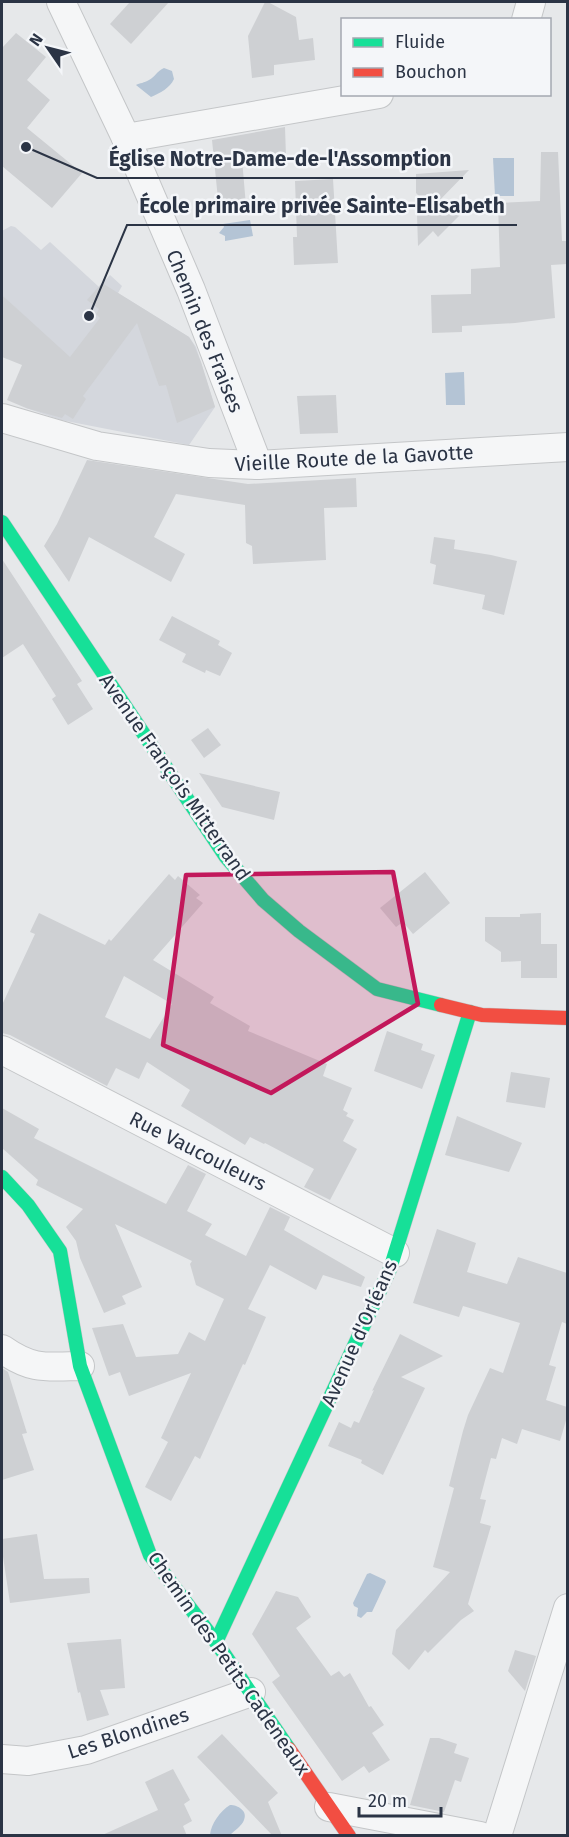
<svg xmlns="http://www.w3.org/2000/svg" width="569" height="1837" font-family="'Fira Sans',sans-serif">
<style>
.built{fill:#d4d7dd}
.water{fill:#b4c4d5}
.building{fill:#ced0d3;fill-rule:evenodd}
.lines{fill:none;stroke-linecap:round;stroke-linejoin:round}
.street-casing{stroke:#c4c6c8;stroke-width:30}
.fast-casing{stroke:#c4c6c8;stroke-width:15}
.jam-casing{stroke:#c4c6c8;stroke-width:15}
.street{stroke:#f5f6f7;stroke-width:28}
.fast{stroke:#16e098;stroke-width:14}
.jam{stroke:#f24e42;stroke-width:14}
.marked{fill:#c2185b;fill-opacity:0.2;stroke:#c2185b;stroke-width:4.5;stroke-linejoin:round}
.labels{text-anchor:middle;stroke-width:5;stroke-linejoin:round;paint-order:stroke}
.street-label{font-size:20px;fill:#2b3445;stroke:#f4f6f9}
.leader{fill:none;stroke:#2b3445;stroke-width:2}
.callout-dot{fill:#2b3445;stroke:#f4f6f9;stroke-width:2}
.callout-label{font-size:21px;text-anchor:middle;font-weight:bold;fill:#2b3445;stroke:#f4f6f9;stroke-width:5;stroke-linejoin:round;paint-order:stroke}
</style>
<rect width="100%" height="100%" fill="#e6e8ea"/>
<!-- built -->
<path class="built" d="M11 226 15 227 41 250 50 242 99 287 110 275 122 286 118 293 189 337 196 347 215 407 189 445 61 420 26 408 59 349 2 295V231Z"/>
<!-- water -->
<g class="water">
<path d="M164 68 172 71 174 79C170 88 160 93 151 97L136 85C140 83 144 83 149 80 155 77 157 71 164 68Z"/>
<path d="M493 158H514V196H495Z"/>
<path d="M250 220 253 236 225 241V236L219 233 224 227 223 224Z"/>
<path d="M464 372 465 405H446L445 373Z"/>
<path d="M370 1573 385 1580 386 1582 372 1612H367L361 1618 357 1616 358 1608 354 1606 353 1603 367 1574Z"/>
<path d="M230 1805C238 1805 248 1811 244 1820 242 1826 234 1831 230 1835H210C211 1824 220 1811 230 1805Z"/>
</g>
<!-- building -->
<g class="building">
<path d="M130 2H169L131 44 110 24Z"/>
<path d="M265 2H268L296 17 299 40 313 38 315 60 274 65V75L252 78 248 36Z"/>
<path d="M16 33 46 57 27 80 50 100 27 128 82 173 52 208 2 166V48Z"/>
<path d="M285 127 286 157 242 159 246 206 219 209 212 140Z"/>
<path d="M541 152H558L562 241H567V264L551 265 555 318 515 323 462 326V332L432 333 431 295 471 294V269L500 267 498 203 540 201Z"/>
<path d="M469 170 436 204 472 203 438 237 433 231 418 246 417 214 427 204 416 193V174Z"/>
<path d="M333 179 338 263 294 265 293 237H297L295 181Z"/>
<path d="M102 283 189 337 194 345 201 362 215 407 177 423 166 385 159 386 137 323 83 396 86 399 73 419 65 414 62 418 26 408 7 400 22 365 2 357V295L70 357 100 318 96 314 99 309 87 300Z"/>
<path d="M336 395 338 433 300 434 297 396Z"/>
<path d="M87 460 248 484 356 478 357 507 324 508 326 560 253 564 252 546 246 543 245 505 176 494 154 537 185 554 171 582 89 537 69 582 44 546 57 524Z"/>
<path d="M434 537 455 540 454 549 491 555 517 561 504 615 482 609 485 595 433 584 436 565 430 563Z"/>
<path d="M2 559 82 681 77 684 93 709 68 725 52 699 56 696 23 644 2 658Z"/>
<path d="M172 616 220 641 218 645 232 653 220 676 206 670 205 673 182 662 186 654 159 640Z"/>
<path d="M208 728 221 745 204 758 191 740Z"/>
<path d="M199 773 280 792 274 820 222 807Z"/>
<path d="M425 872 450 903 413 934 403 922 396 927 380 908Z"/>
<path d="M169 874 175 880 178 876 200 895 196 898 203 903 153 960 214 997 210 1003 250 1026 248 1031 327 1064 323 1076 352 1088 343 1110 348 1113 346 1116 354 1120 343 1141 357 1149 330 1200 304 1187 314 1169 265 1143 264 1144 250 1137 245 1145 181 1106 190 1090 147 1062 139 1079 116 1068 107 1086 10 1035 2 1033V1005L35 934 30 932 39 913 105 945 109 939 111 941ZM124 976 172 1004 150 1039 105 1017Z"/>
<path d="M541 913V944H557V978H521V961L501 962V952L485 941V917H520V914Z"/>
<path d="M387 1031 423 1044 421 1050 435 1055 422 1089 374 1071Z"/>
<path d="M511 1072 550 1078 545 1108 506 1102Z"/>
<path d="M2 1108 39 1129 34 1138 166 1204 188 1165 206 1174 187 1211 212 1224 205 1235 246 1256 270 1207 290 1217 284 1230 365 1277 361 1287 323 1275 316 1290 270 1265 248 1309 266 1317 245 1365 243 1364 200 1459 195 1456 171 1501 145 1487 168 1442 161 1438 191 1373 129 1396 120 1372 109 1376 92 1328 123 1324 136 1357 178 1354 189 1332 205 1341 224 1299 196 1285 190 1264 192 1261 115 1224 142 1287 122 1296 126 1304 104 1313 80 1258 76 1241 66 1227 83 1209 36 1185 38 1180 2 1148Z"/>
<path d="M457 1116 522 1143 509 1172 445 1155Z"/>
<path d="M437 1229 476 1243 467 1272 507 1284 518 1257 567 1273V1324L562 1322 549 1365 556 1367 546 1400 567 1407V1417L560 1441 522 1429 517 1444 502 1438 496 1459 491 1458 480 1499 486 1500 480 1523 491 1526 468 1604 474 1611 461 1620 428 1653 425 1650 409 1670 392 1654 396 1630 450 1572 433 1567 454 1488 449 1486 463 1431 468 1415 490 1368 503 1373 520 1323 463 1306 459 1317 413 1303Z"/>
<path d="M400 1334 443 1356 401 1377 425 1388 383 1475 361 1463 362 1460 328 1446 339 1422 351 1428 354 1421 359 1423 374 1390 372 1391Z"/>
<path d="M2 1368 8 1372 27 1433 22 1434 34 1470 2 1480Z"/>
<path d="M37 1534 44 1579 89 1578 90 1593 10 1603 2 1550V1539Z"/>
<path d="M276 1591 298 1597 311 1617 296 1628 331 1676 339 1671 344 1677 350 1673 369 1707 371 1706 384 1725 372 1733 390 1760 369 1773 364 1766 342 1781 272 1682 280 1676 252 1634Z"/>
<path d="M121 1639 125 1688 100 1690 109 1715 87 1721 80 1692 78 1693 67 1643Z"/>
<path d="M515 1650 536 1656 525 1691 508 1671Z"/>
<path d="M222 1734 278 1793 268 1802 282 1836H273L197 1757Z"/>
<path d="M430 1738H439L457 1744 454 1753 469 1758 461 1782 455 1780 444 1812 410 1805Z"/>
<path d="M173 1769 190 1800 184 1804 192 1821 183 1826 187 1836H100L158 1810 145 1782Z"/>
</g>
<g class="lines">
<!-- street casing -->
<g class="street-casing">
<g id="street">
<path d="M61 2 126 138 191 290 258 465"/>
<path d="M526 20 531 2"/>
<path d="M126 138 379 94"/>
<path d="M2 418 97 446 209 463 258 465 568 447"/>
<path d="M2 1050 395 1253"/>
<path d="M2 1349C32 1370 45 1367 80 1366"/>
<path d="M2 1759 28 1761 86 1750 251 1692"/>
<path d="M329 1807 480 1836"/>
<path d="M497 1836 568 1608"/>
</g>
</g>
<!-- fast casing -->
<g class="fast-casing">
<g id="fast">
<path d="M2 522 226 857 263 900 299 931 377 989 441 1005"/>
<path d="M2 1177 28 1205 60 1251 80 1366 150 1555 216 1642 289 1749"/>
<path d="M216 1642 390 1269 470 1012"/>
</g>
</g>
<!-- jam casing -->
<g class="jam-casing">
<g id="jam">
<path d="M441 1005 482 1015 568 1018"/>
<path d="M289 1749 349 1836"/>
</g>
</g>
<!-- street -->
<use href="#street" class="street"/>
<!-- fast -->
<use href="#fast" class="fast"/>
<!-- jam -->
<use href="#jam" class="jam"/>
</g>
<!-- marked area -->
<path class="marked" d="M393 872 418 1004 271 1093 163 1045 186 875Z"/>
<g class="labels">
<!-- street labels -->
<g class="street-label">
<text transform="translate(205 331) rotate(68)" y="7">Chemin des Fraises</text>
<text transform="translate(354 458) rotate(-3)" y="7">Vieille Route de la Gavotte</text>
<text transform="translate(175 777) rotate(55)" y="7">Avenue François Mitterrand</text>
<text transform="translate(198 1151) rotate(27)" y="7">Rue Vaucouleurs</text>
<text transform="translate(359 1333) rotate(-66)" y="7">Avenue d'Orléans</text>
<text transform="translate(229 1663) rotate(55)" y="7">Chemin des Petits Cadeneaux</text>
<text transform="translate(128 1733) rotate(-18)" y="7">Les Blondines</text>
</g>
</g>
<!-- callouts -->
<path class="leader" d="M26 147L97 178H463M89 316L127 225H517"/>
<g class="callout-dot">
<circle cx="26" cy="147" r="6"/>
<circle cx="89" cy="316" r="6"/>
</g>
<g class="callout-label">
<text x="280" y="166">Église Notre-Dame-de-l'Assomption</text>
<text x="322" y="213">École primaire privée Sainte-Elisabeth</text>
</g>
<!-- border -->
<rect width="569" height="1837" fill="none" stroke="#2b3445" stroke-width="6"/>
<!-- legend -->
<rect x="341" y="18" width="210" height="78" fill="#f4f6f9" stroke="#a4a8b1" stroke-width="1.5"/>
<rect x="353" y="38" width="30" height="9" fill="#16e098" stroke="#a4a8b1" stroke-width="1.5"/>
<text x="395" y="48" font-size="18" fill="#2b3445">Fluide</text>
<rect x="353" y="68" width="30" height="9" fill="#f24e42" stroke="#a4a8b1" stroke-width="1.5"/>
<text x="395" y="78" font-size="18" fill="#2b3445">Bouchon</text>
<!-- north arrow -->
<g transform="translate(48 48) rotate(305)" stroke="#f4f6f9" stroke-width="4.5" paint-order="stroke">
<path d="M0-4.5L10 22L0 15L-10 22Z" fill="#2b3445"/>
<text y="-9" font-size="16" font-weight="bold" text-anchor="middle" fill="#2b3445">N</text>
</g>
<!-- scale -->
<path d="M359 1807v9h82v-9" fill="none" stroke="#2b3445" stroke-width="3"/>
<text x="368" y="1807" font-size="18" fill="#2b3445" stroke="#f4f6f9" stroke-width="4.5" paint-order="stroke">20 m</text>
</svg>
